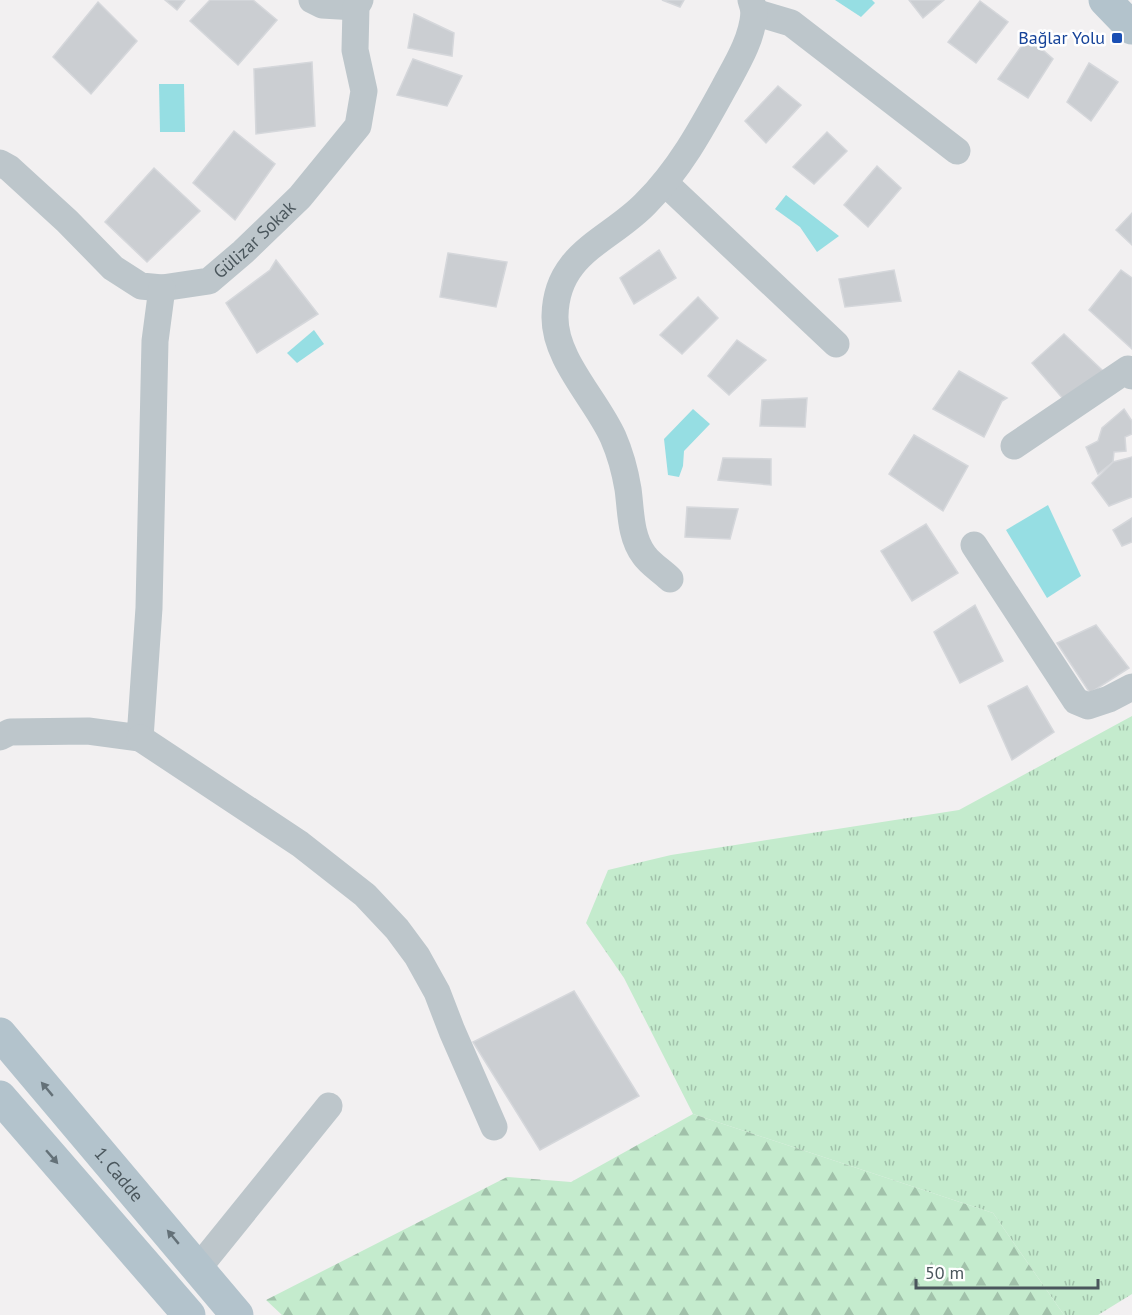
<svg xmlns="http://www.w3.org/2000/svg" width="1132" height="1315" font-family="'PT Sans',sans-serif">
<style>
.grass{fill:url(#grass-tufts)}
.forest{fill:url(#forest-firs)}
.water{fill:#96dee3}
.building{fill:#cbced2;stroke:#d5d7db;stroke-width:1.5}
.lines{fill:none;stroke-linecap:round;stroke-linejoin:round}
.minor{stroke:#bdc6cb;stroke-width:27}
.major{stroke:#b3c3cc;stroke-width:33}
.oneway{fill:#647178}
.transit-dot{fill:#1a4fb4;stroke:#fff;stroke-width:2}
.labels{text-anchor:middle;stroke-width:5;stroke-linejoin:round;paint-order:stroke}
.transit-label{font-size:18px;fill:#164399;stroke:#fff;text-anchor:end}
.street-label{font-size:18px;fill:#4a565c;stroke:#fff}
</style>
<defs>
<pattern id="grass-tufts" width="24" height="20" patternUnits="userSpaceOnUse" patternTransform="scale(1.5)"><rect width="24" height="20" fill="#c4ebcd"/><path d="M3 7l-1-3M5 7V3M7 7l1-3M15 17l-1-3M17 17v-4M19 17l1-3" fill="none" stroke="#a1c1aa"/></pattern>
<pattern id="forest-firs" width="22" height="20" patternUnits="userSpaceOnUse" patternTransform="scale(1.5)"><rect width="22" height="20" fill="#c4ebcd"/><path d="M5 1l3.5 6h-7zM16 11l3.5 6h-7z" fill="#a1c1aa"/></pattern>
</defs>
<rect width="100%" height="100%" fill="#f2f0f1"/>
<!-- grass -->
<path class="grass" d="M1132 716V1294L1098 1315H1064L993 1213 693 1114 624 978 586 923 608 870 671 855 959 810Z"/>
<!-- forest -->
<path class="forest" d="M693 1114 993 1213 1064 1315H282L266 1300 507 1177 571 1182Z"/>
<!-- water -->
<g class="water">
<path d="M835 0H872L875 3 861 17Z"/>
<path d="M159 84H184L185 132H160Z"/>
<path d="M786 195 839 236 817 252 800 227 775 209Z"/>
<path d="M314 330 324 344 297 363 287 353Z"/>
<path d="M693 409 710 424 684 451 683 466 679 477 668 475 664 439Z"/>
<path d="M1048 505 1081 576 1047 598 1006 530Z"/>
</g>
<!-- building -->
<g class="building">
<path d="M165 0H185L177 10Z"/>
<path d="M210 0H253L277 20 238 65 190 21Z"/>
<path d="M662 0H684L680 7Z"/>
<path d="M909 0H944L923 18Z"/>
<path d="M980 1 1008 22 976 63 948 42Z"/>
<path d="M98 2 137 41 91 94 53 57Z"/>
<path d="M414 14 454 33 452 56 408 48Z"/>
<path d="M1028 37 1053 59 1028 98 998 79Z"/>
<path d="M413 59 462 76 447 106 397 95Z"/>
<path d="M312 62 315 126 256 134 254 69Z"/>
<path d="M1089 63 1118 82 1091 121 1067 102Z"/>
<path d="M778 86 801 105 766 143 745 121Z"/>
<path d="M234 131 275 164 235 220 193 183Z"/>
<path d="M827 132 847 151 814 184 793 167Z"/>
<path d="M877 166 901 188 868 227 844 205Z"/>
<path d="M154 168 200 211 147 262 105 222Z"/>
<path d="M1132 213V245L1116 230Z"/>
<path d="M659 250 676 278 634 304 620 278Z"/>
<path d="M448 253 507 262 496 307 440 297Z"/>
<path d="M276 260 318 314 257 353 226 303 270 270Z"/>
<path d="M894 270 901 301 845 307 839 279Z"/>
<path d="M1121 270 1132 278V349L1089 310Z"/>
<path d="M698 297 718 318 682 354 660 335Z"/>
<path d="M1064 334 1103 371 1065 401 1032 363Z"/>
<path d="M737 340 766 360 729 395 708 376Z"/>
<path d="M959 371 1007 398 1002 401 984 437 933 409Z"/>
<path d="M807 398 805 427 760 426 762 400Z"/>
<path d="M1124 409 1132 421V434L1125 437 1126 451 1114 452 1113 462 1098 474 1086 447 1098 441 1102 428Z"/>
<path d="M914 435 968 466 943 511 889 474Z"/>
<path d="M1132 457V497L1109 506 1092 483 1113 462Z"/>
<path d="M723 458 771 459V485L718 480Z"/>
<path d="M687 507 738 509 730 539 685 537Z"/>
<path d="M1132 518V542L1122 546 1113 530Z"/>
<path d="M926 524 958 573 912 601 881 551Z"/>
<path d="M975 605 1003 661 960 683 934 632Z"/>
<path d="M1096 625 1129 668 1090 693 1057 643Z"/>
<path d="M1027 686 1054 732 1012 760 988 706Z"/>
<path d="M574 991 639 1096 540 1150 473 1042Z"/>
</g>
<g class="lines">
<!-- minor -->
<g class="minor">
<path d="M312 0 322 5 356 7"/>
<path d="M754 12 791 23 957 151"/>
<path id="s1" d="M0 163 9 168 67 221 113 268 141 286 162 288 209 281 243 252 300 197 358 126 364 91 355 50 356 7 360 0"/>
<path d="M665 183 836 344"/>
<path d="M1014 446 1128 369 1132 376"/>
<path d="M974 545 1076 701 1088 706 1109 699 1132 687"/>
<path d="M670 579C662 571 650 564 644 555 630 537 631 510 628 489 625 471 620 453 613 437 596 399 554 359 555 316 556 253 609 241 645 204 680 169 702 128 726 84 738 62 752 39 754 13 754 9 752 4 751 0"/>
<path d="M0 737 10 732 88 731 140 738 149 608 155 341 162 288"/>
<path d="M140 738 300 844 365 895 397 929 417 956 437 992 452 1031 494 1127"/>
<path d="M199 1267 329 1106"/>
</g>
<!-- major -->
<g class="major">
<path d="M1105 0 1132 28"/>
<path id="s2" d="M0 1034 237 1315"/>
<path d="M0 1097 189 1315"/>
</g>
</g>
<!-- one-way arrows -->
<defs><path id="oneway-solid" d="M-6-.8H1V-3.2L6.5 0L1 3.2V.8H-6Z" transform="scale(1.5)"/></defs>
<g class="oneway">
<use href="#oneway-solid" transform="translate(47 1089) rotate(-130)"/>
<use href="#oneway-solid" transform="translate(52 1157) rotate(49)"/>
<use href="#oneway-solid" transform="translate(173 1237) rotate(-130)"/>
</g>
<!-- markers -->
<rect class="transit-dot" x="1111" y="32" width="12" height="12" rx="3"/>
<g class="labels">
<!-- transit labels -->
<g class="transit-label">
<text x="1105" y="44">Bağlar Yolu</text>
</g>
<!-- street labels -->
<g class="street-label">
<text dy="6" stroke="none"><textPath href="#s1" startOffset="318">Gülizar Sokak</textPath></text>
<text dy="6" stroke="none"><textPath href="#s2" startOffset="184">1. Cadde</textPath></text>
</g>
</g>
<!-- scale -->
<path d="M916 1279v9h182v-9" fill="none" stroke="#4a565c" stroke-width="3"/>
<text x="925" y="1279" font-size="18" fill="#4a565c" stroke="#ffffff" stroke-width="4.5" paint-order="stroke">50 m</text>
</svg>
